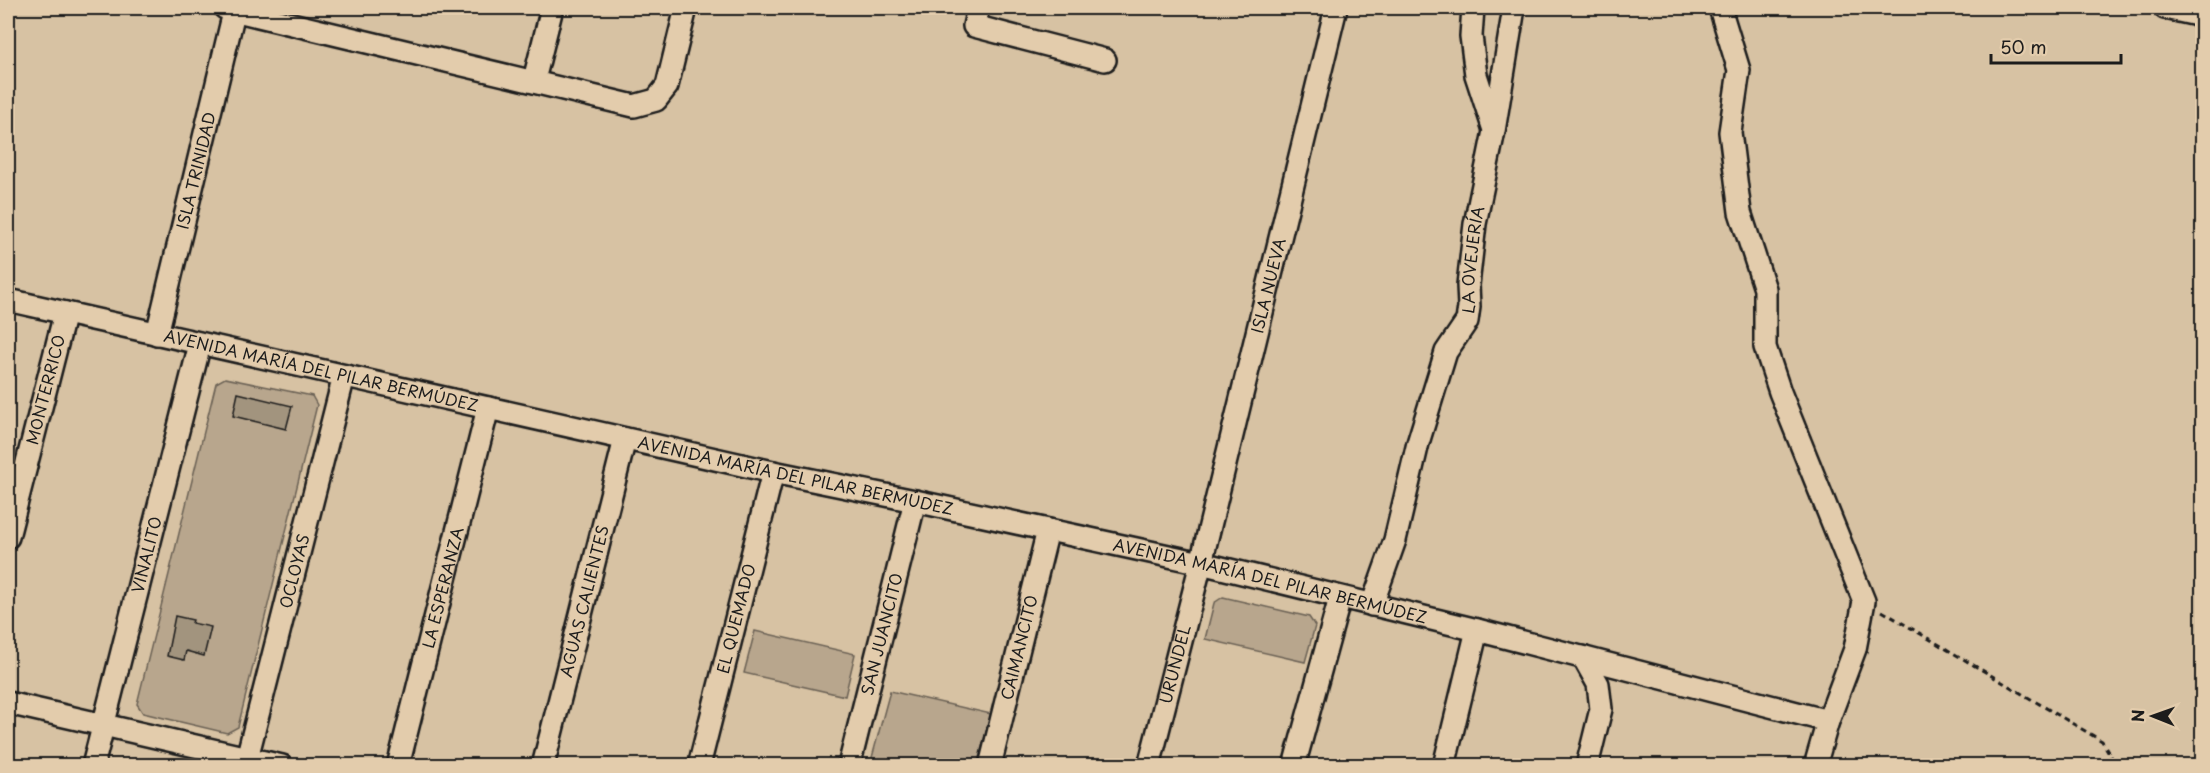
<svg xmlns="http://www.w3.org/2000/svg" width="2210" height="773" font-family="'Playpen Sans',sans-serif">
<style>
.green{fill:#b8a68d;stroke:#6a6154;stroke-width:1.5}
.building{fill:#a2947e;stroke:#1c1c1c;stroke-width:1.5}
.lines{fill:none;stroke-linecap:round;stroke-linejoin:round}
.minor-casing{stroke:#1c1c1c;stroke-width:26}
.path{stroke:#1c1c1c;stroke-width:3;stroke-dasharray:6 4.5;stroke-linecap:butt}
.minor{stroke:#e3ccac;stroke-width:21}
.labels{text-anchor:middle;stroke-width:4.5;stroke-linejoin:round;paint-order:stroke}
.street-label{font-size:16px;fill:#1c1c1c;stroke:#e3ccac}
</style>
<rect width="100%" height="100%" fill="#d7c2a3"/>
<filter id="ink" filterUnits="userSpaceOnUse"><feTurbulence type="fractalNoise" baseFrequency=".0167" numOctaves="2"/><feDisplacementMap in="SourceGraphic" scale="12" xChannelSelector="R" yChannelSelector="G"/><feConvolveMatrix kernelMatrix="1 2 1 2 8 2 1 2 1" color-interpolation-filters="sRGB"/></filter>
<g filter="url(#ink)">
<!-- green -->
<g class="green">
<path d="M225 378 312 396 317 405 238 727 227 733 143 713 137 704 216 383Z"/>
<path d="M1223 597 1309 617 1315 626 1305 662 1205 639 1214 603Z"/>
<path d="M755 631 855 654 845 696 744 673Z"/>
<path d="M890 691 991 714 977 765H870Z"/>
</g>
<!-- building -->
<g class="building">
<path d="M238 393 292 406 286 429 233 416Z"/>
<path d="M175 616 193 620 192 623 211 627 204 656 186 651 184 660 167 656Z"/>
</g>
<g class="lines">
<!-- minor casing -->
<g class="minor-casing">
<g id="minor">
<path d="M225 8 634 106 656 100 667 86 686 8"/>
<path d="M978 8 974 26 1105 60"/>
<path d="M1473 8 1471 36 1476 75 1493 127"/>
<path d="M1720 8 1739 70 1730 132 1740 212 1765 289V347L1780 392 1864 601 1855 649 1828 721"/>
<path d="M2165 8 2202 16"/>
<path d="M534 80 552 8"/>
<path id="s1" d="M8 300 773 472 915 501 1201 563 1477 630 1828 721 1815 766"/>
<path id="s2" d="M157 334 235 8"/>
<path id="s3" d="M8 537 65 313"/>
<path id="s4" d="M1372 605 1395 540 1418 443 1446 352 1467 321 1469 307 1468 285 1475 224 1494 131 1514 8"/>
<path d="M1583 657 1598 684 1601 709 1587 766"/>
<path d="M8 703 282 766"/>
<path id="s5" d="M93 766 200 344"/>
<path id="s6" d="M245 766 344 376"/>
<path id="s7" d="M398 766 488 408"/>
<path id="s8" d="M543 766 625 439"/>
<path id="s9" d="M699 766 773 472"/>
<path id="s10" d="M849 766 915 501"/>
<path id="s11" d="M990 766 1048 530"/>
<path id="s12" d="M1149 766 1201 563 1336 8"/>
<path d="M1294 766 1340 598"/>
<path d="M1444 766 1477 630"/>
</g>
</g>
<!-- path -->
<path class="path" d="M1882 611 2102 741 2111 756 2113 766"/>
<!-- minor -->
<use href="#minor" class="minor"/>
</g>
</g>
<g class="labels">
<!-- street labels -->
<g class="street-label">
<text dy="6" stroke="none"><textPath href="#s2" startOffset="168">ISLA TRINIDAD</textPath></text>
<text dy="6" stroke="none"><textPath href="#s4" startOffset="363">LA OVEJERÍA</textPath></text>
<text dy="6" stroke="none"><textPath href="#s12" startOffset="495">ISLA NUEVA</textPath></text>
<text dy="6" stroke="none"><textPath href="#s1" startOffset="321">AVENIDA MARÍA DEL PILAR BERMÚDEZ</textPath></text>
<text dy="6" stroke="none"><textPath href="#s3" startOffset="152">MONTERRICO</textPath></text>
<text dy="6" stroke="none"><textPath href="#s1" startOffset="807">AVENIDA MARÍA DEL PILAR BERMÚDEZ</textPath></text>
<text dy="6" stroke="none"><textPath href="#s5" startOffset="218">VINALITO</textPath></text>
<text dy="6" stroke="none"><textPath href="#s6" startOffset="201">OCLOYAS</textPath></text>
<text dy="6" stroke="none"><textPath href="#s1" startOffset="1293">AVENIDA MARÍA DEL PILAR BERMÚDEZ</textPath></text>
<text dy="6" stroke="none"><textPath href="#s7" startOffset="184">LA ESPERANZA</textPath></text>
<text dy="6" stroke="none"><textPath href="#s8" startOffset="170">AGUAS CALIENTES</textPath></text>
<text dy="6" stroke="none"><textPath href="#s9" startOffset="152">EL QUEMADO</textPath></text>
<text dy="6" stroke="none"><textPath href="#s10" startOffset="136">SAN JUANCITO</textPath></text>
<text dy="6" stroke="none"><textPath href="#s11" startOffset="122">CAIMANCITO</textPath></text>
<text dy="6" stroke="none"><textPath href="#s12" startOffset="105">URUNDEL</textPath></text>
</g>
</g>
<!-- margin -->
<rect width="2210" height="773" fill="none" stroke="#e3ccac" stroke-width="30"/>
<rect x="15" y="15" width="2180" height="743" fill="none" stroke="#1c1c1c" stroke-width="2" filter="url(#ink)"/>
<!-- north arrow -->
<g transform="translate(2153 716) rotate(271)" stroke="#e3ccac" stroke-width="4.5" paint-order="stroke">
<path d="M0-4.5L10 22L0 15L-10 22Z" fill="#1c1c1c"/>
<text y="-9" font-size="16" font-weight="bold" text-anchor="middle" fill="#1c1c1c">N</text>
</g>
<!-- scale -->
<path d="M1991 54v9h130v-9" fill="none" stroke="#1c1c1c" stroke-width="3"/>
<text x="2000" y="54" font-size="18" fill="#1c1c1c" stroke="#e3ccac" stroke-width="4.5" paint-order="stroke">50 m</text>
</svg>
